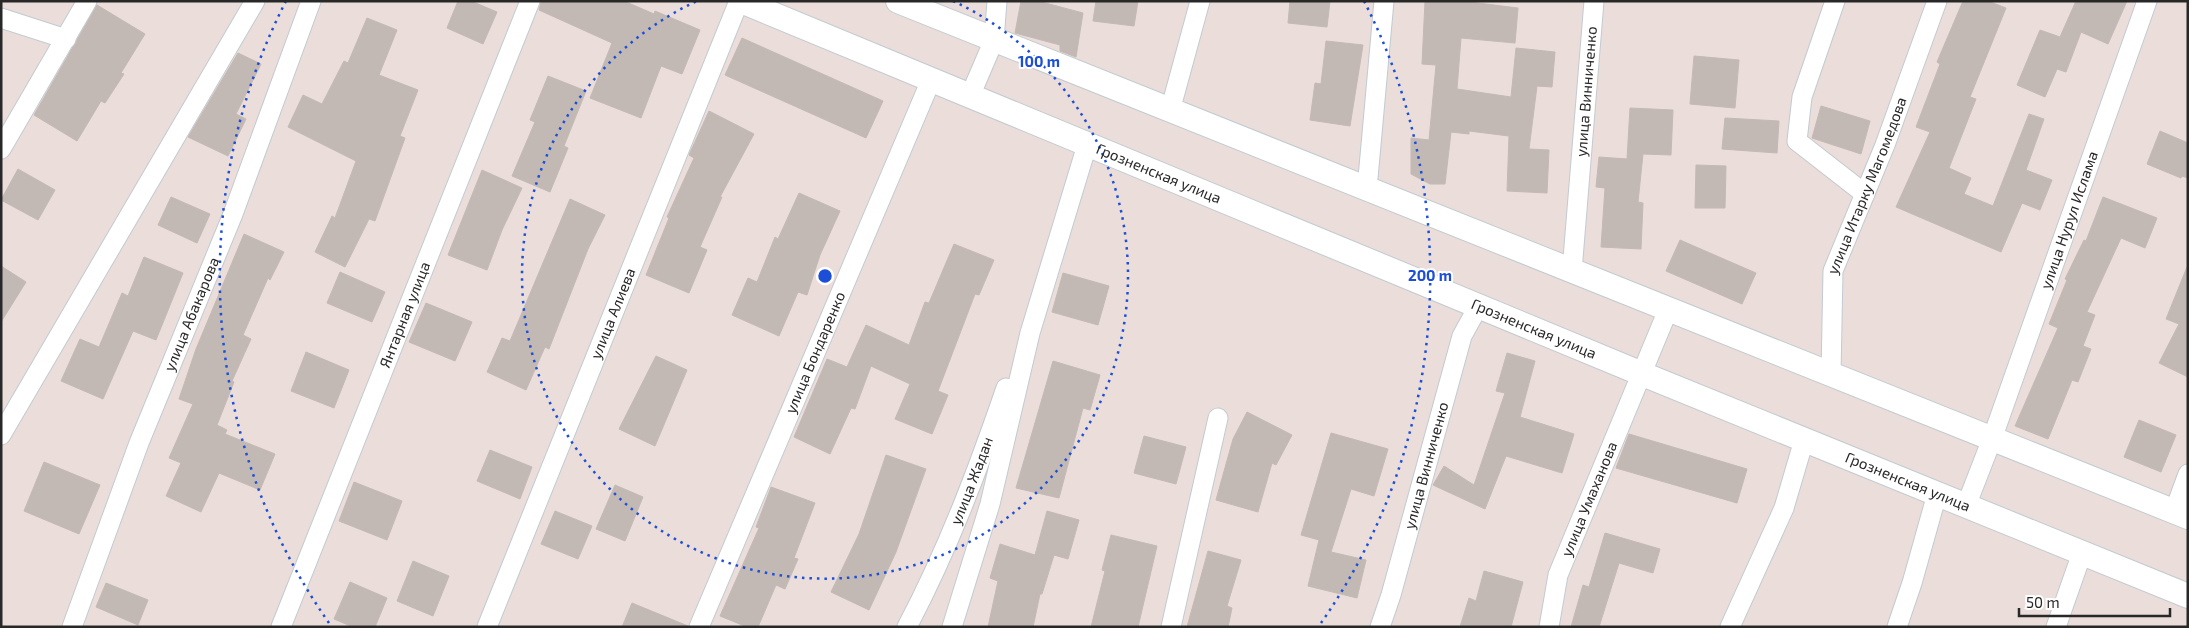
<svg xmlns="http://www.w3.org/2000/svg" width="2189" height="628" font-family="'Exo 2',sans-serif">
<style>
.building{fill:#c2b9b5;stroke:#c5b9b4}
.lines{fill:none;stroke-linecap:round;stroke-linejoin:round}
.minor-casing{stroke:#c2cbd2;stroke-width:21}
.tertiary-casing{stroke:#c2cbd2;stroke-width:26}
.minor{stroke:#fff;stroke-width:19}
.tertiary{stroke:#fff;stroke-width:24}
.ring{fill:none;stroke:#1d4ed8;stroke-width:2.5;stroke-dasharray:2.5 5}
.labels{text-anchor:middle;stroke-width:4;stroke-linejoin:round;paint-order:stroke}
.street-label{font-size:15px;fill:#282828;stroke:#fff}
.centre{fill:#1d4ed8;stroke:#fff;stroke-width:2.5}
.ring-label{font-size:15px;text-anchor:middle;font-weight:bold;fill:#1d4ed8;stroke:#fff;stroke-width:4;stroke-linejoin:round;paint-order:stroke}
</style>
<rect width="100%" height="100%" fill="#eaddda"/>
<!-- building -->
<g class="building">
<path d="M458 1H471L497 12 483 44 447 28Z"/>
<path d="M541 1H624L654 14 655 11 700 30 682 74 661 66 641 118 590 98 612 43 539 10Z"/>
<path d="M1021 1H1038L1083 13 1076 57 1060 51V45L1015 33Z"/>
<path d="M1096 1H1138L1134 26 1093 21Z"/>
<path d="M1290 1H1330L1327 27 1288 23Z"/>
<path d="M1425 1H1462L1518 8 1515 43 1461 38 1457 89 1511 97 1516 48 1555 52 1552 87 1537 86 1529 149 1549 150 1547 193 1507 191 1509 136 1469 131V134L1451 132 1445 184H1430L1411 174V138L1429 140 1436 65 1422 64Z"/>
<path d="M1963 1H1988L2006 8 1970 97 1976 99 1949 168 1971 178 1964 194 1993 206 2029 114 2044 119 2026 170 2052 180 2040 210 2022 203 2001 252 1896 207 1930 132 1916 127 1940 64 1937 62Z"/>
<path d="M2076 1H2127L2108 44 2081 32 2066 72 2057 69 2045 97 2017 85 2040 30 2060 37Z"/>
<path d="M97 5 145 34 121 73 124 74 105 103 101 101 77 141 34 115Z"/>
<path d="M367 18 397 30 379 75 418 90 400 136 405 138 375 221 369 219 345 267 315 252 332 216 335 218 356 161 288 127 303 95 322 104 344 61 348 63Z"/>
<path d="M742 38 883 101 866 138 725 75Z"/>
<path d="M1326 41 1363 45 1350 126 1310 120 1315 83 1321 84Z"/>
<path d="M238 53 261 64 236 114 246 119 228 156 188 137Z"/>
<path d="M1694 56 1739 60 1735 108 1690 104Z"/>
<path d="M548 76 586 91 564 146 568 148 550 192 512 176 535 122 530 120Z"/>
<path d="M1821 106 1870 121 1861 154 1812 138Z"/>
<path d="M1630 108 1673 110 1671 155 1643 154 1638 202 1643 203 1641 249 1601 247 1605 188 1596 187 1599 157 1627 159Z"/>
<path d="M709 111 754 134 720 197H722L700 247 707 250 689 293 646 275 669 218 667 217 694 158 689 155Z"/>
<path d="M1725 118 1779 121 1777 153 1722 149Z"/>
<path d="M2160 131 2188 143V178L2182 176 2181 178 2147 164Z"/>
<path d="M1696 165 1726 166 1725 208H1695Z"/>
<path d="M18 169 55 190 38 220 1 200Z"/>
<path d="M482 170 522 188 502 230 487 270 448 255Z"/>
<path d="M799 193 840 211 820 255 807 295 798 292 779 336 732 315 748 278 757 282 775 237 778 239Z"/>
<path d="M171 197 210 214 197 243 158 225Z"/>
<path d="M2103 197 2157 218 2145 248 2121 238 2087 312 2095 315 2083 346 2091 349 2078 382 2072 380 2048 439 2015 426 2058 328 2049 324 2067 280 2065 279 2084 240 2086 241Z"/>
<path d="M570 199 605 215 588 249 549 349 545 347 526 390 487 372 502 338 510 341Z"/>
<path d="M244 234 284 252 270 280 268 278 243 335 251 339 232 381 234 382 217 425 227 430 225 434 275 454 260 490 219 473 201 512 166 496 181 463 169 458 193 404 179 399 196 349Z"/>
<path d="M1680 240 1756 273 1742 304 1666 271Z"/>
<path d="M954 244 994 260 979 295 975 294 938 391 948 395 932 434 895 419 910 384 871 366 855 409 851 408 830 454 794 437 827 359 847 367 866 325 909 345 925 302 929 303Z"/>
<path d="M144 257 183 273 156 340 133 331 103 399 61 381 80 339 99 347 122 293 128 296Z"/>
<path d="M1 266 26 282 1 322Z"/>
<path d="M2187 267H2188V377L2159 363 2179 324 2166 319Z"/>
<path d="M340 272 385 292 372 322 327 303Z"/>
<path d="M1063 273 1109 286 1098 325 1052 312Z"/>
<path d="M426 303 472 322 455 361 409 342Z"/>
<path d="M306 352 349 370 334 408 291 391Z"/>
<path d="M1507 353 1535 361 1520 417 1574 434 1562 473 1506 456 1485 509 1433 485 1444 466 1474 485 1505 393 1496 391Z"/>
<path d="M656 356 687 370 655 446 619 429Z"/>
<path d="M1053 361 1100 375 1090 410 1083 408 1059 498 1016 488Z"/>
<path d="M1247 412 1292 435 1276 465 1272 463 1258 512 1216 500 1233 439Z"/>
<path d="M2139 420 2176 435 2161 472 2124 457Z"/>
<path d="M1331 433 1388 449 1374 496 1351 489 1331 552 1366 560 1357 598 1308 586 1319 540 1301 535Z"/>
<path d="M1629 434 1747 469 1737 503 1616 468Z"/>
<path d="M1144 436 1186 447 1176 484 1134 473Z"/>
<path d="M490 450 532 467 520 499 477 481Z"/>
<path d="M886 455 926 469 896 552 869 610 831 592 859 534Z"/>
<path d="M44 462 100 485 79 534 24 511Z"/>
<path d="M354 482 402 501 387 540 339 521Z"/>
<path d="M615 485 643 497 625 541 596 529Z"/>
<path d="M771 487 815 503 794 558 798 559 785 589 776 585 758 627H747L720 616 759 528 756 527Z"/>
<path d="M555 511 592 526 578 559 541 544Z"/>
<path d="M1047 511 1079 520 1068 559 1054 555 1042 594H1040L1033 627H988L998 581 990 578 1000 544 1035 555Z"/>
<path d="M1605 533 1660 549 1653 573 1619 563 1599 627H1571L1583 585 1589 587Z"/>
<path d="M1111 535 1157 546 1138 627H1091L1105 571 1102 570Z"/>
<path d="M1208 551 1241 560 1227 606 1232 608 1228 627H1187Z"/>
<path d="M413 561 449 576 433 616 397 601Z"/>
<path d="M1484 571 1523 582 1511 627H1460L1469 598 1476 601Z"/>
<path d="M350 582 387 598 375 627H353L334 619Z"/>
<path d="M106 583 148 600 138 625 96 607Z"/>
<path d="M632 603 688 626V627H622Z"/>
</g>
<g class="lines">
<!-- minor casing -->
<g class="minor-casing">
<g id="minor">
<path d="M1835 1 1802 97 1797 141 1865 194"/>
<path d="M1 18 66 39"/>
<path d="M970 96 994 40 997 1"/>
<path d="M1170 111 1200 1"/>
<path d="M1 149 87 1"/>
<path d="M1367 189 1384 1"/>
<path id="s1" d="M1572 271 1594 1"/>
<path id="s2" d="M1831 375 1833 271 1885 145 1937 1"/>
<path d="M1 435 255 1"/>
<path id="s3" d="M1966 506 1992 439 2147 1"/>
<path d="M2174 512 2188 474"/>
<path id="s4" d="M72 627 139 443 233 214 311 1"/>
<path id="s5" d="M281 627 530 1"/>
<path id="s6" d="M487 627 739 1"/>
<path id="s7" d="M699 627 931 80"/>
<path id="s8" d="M907 627C948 549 977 472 1006 388"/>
<path d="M952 627 990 504 1030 333 1087 145"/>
<path d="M1171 627 1218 418"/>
<path id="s9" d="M1380 627 1391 595 1462 336 1478 307"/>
<path id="s10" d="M1549 627 1558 575 1668 310"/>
<path d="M1730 627 1784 508 1804 440"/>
<path d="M1897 627 1912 583 1937 494"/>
<path d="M2056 627 2082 553"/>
</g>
</g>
<!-- tertiary casing -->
<g class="tertiary-casing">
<g id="tertiary">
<path id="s11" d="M741 1 1640 373 2188 596"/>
<path d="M898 1 2188 517"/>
</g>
</g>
<!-- minor -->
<use href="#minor" class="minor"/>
<!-- tertiary -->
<use href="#tertiary" class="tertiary"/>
</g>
<!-- distance rings -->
<g class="ring">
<path d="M953 1A303 303 0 1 1 697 1"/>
<path d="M329 623A605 605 0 0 1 286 1M1364 1A605 605 0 0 1 1321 623"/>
</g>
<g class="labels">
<!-- street labels -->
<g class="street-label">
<text dy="5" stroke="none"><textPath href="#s1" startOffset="180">улица Винниченко</textPath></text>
<text dy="5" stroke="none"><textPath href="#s11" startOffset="452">Грозненская улица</textPath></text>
<text dy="5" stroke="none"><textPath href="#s2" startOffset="196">улица Итарку Магомедова</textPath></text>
<text dy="5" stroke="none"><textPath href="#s3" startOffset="304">улица Нурул Ислама</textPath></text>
<text dy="5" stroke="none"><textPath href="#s4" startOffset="335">улица Абакарова</textPath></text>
<text dy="5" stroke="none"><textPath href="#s5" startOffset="336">Янтарная улица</textPath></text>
<text dy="5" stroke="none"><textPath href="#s6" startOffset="338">улица Алиева</textPath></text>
<text dy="5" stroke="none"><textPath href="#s11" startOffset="858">Грозненская улица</textPath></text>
<text dy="5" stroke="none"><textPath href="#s7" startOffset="298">улица Бондаренко</textPath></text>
<text dy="5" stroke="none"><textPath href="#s9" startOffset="168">улица Винниченко</textPath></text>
<text dy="5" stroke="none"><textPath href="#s8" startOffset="160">улица Жадан</textPath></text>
<text dy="5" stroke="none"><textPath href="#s11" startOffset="1262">Грозненская улица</textPath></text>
<text dy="5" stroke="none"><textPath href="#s10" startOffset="135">улица Умаханова</textPath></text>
</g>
</g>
<circle cx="825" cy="276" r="8" class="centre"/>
<g class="ring-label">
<text x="1039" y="67">100 m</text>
<text x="1430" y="281">200 m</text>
</g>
<!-- border -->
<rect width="2189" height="628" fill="none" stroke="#282828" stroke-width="5"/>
<!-- scale -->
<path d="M2019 608v8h151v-8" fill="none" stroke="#282828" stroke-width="2.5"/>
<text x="2026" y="608" font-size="15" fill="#282828" stroke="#ffffff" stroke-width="4" paint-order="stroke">50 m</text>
</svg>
